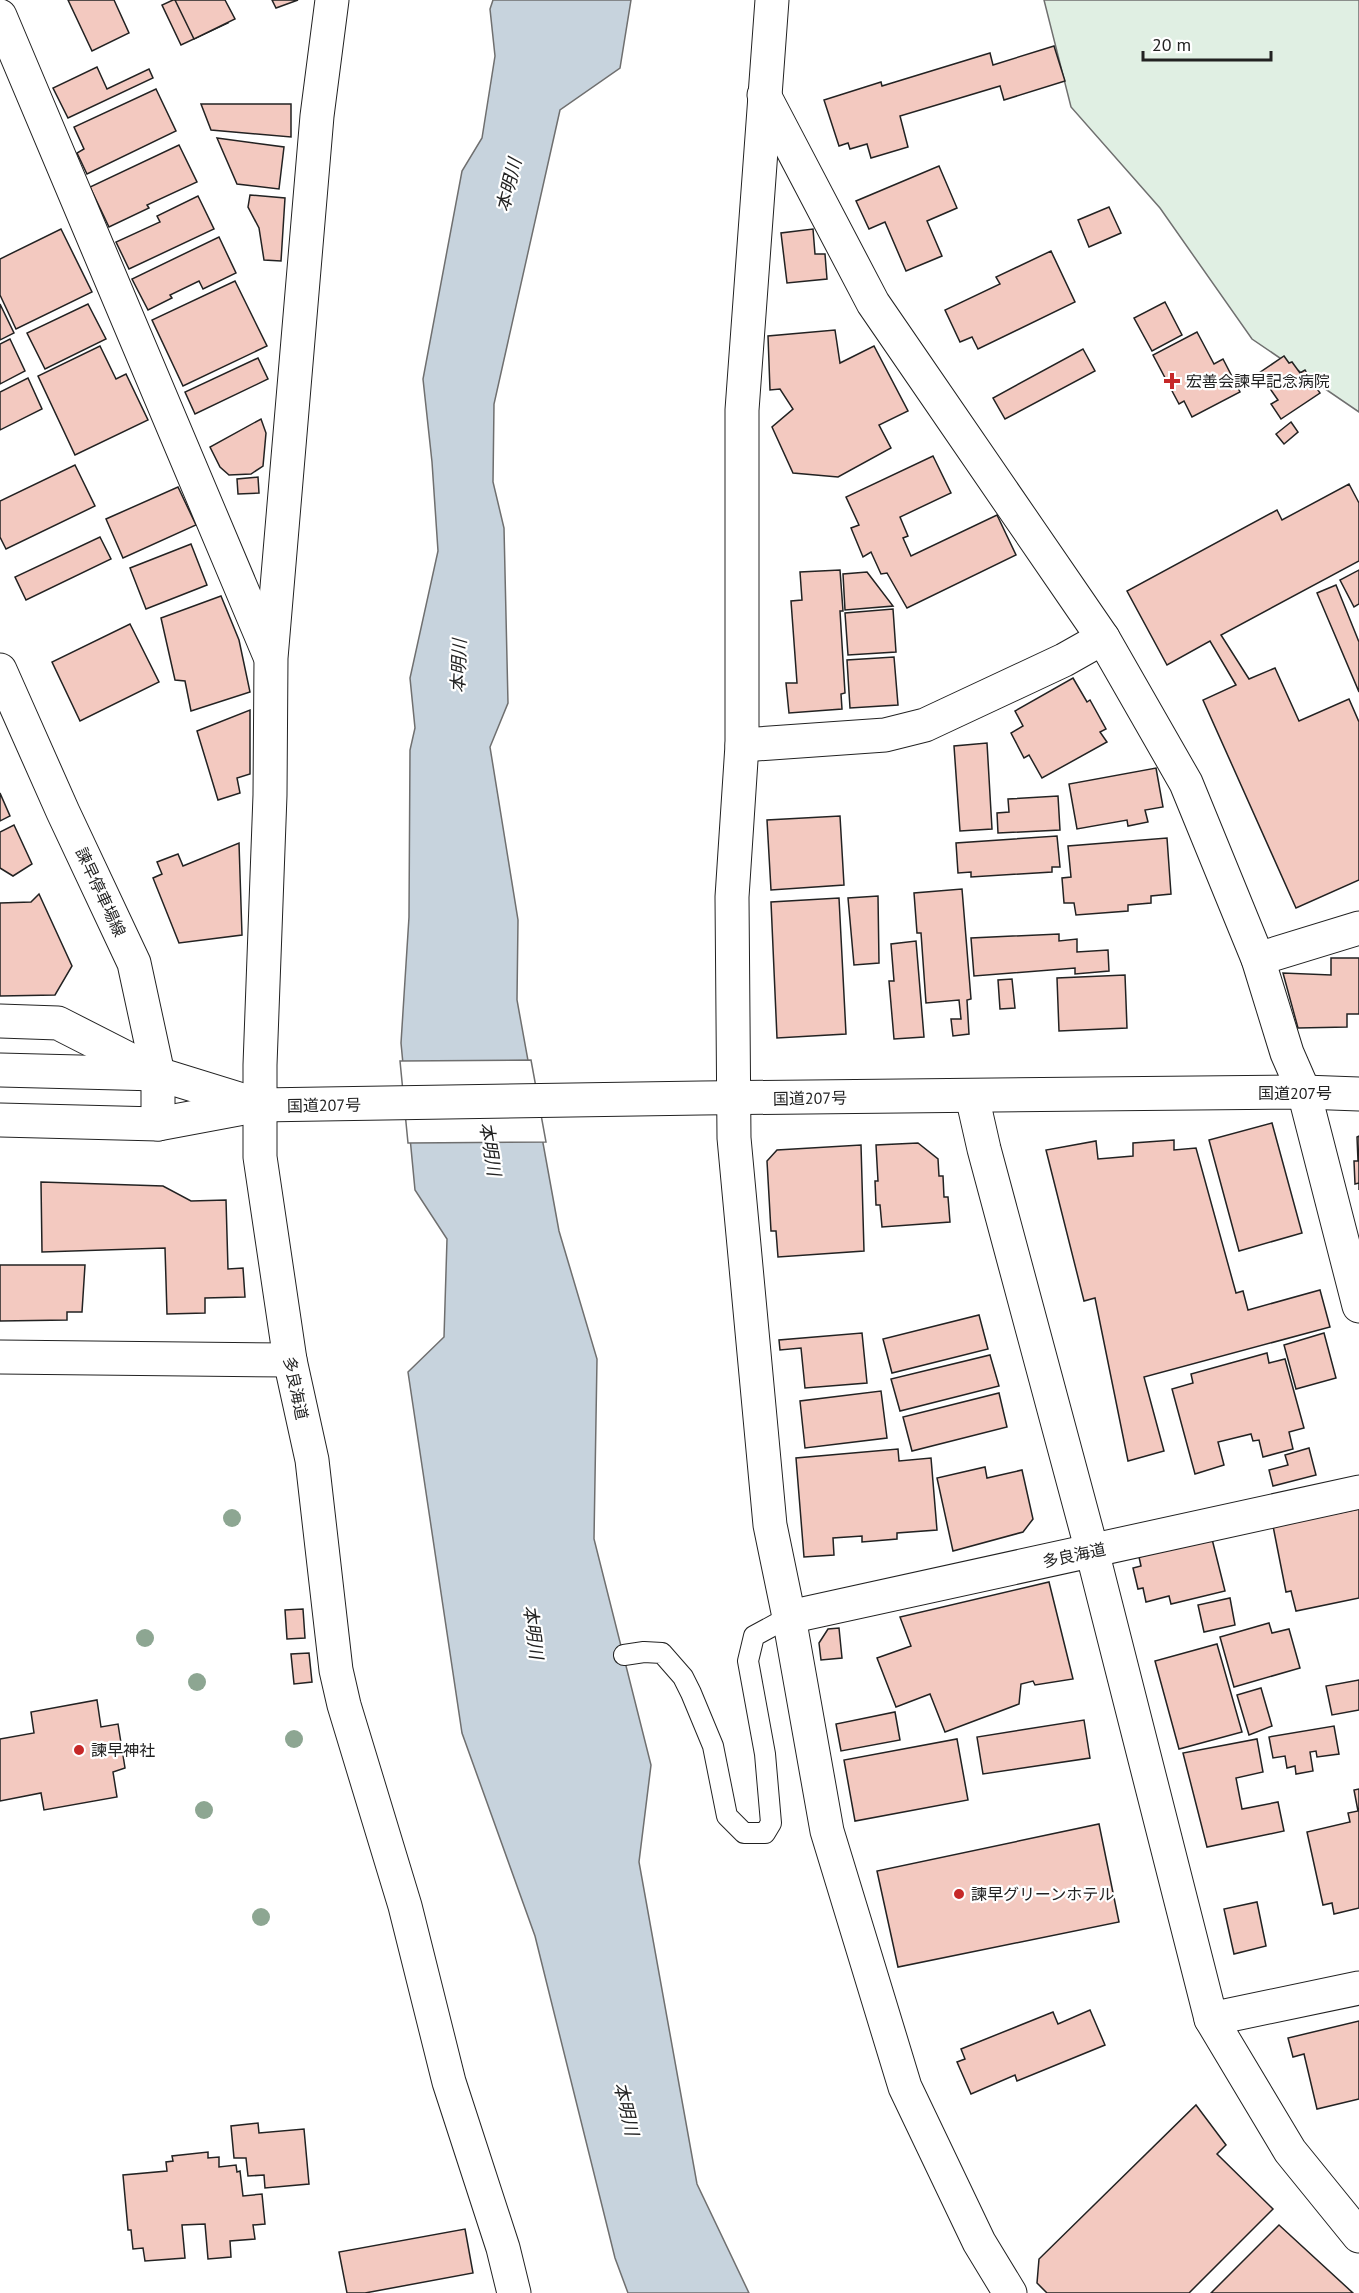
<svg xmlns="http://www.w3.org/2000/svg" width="1359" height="2293" font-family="'PT Sans','Noto Sans JP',sans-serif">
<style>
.green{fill:#e0efe3;stroke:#6f6f6f;stroke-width:1.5}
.water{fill:#c7d3dd;stroke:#6f6f6f;stroke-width:1.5}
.pier{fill:#fff;stroke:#6f6f6f;stroke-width:1.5}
.building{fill:#f3c9c0;stroke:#222;stroke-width:1.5}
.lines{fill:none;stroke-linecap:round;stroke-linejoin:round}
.lane-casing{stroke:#222;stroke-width:22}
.street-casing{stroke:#222;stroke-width:35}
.secondary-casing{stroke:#222;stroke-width:35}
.primary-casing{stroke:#222;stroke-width:35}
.highway-casing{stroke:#222;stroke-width:35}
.lane{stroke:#fff;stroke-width:20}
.street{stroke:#fff;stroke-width:33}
.secondary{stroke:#fff;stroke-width:33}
.primary{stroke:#fff;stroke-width:33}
.highway{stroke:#fff;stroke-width:33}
.tree{fill:#8da692}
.poi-dot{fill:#c62828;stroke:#fff;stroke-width:2}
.labels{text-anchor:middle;stroke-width:4.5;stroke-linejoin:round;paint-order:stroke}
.poi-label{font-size:16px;fill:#222;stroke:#fff;text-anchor:start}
.street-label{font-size:16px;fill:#222;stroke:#fff}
.water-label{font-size:18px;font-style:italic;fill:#222;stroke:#fff}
</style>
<rect width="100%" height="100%" fill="#fff"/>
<!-- green -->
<path class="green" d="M1044 0H1359V412L1252 339 1160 208 1071 107Z"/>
<!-- water -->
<path class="water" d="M493 0H631L620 68 560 110 494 404 493 482 504 528 508 703 490 747 518 920 517 1000 559 1231 597 1359 594 1539 651 1765 639 1862 697 2184 749 2293H628L615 2258 535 1936 462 1733 408 1372 444 1337 447 1239 415 1190 401 1043 409 917 410 750 415 728 410 678 438 551 432 462 423 379 462 171 482 138 495 56 490 9Z"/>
<!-- pier -->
<path class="pier" d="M531 1060 546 1142 408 1143 400 1061Z"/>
<!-- building -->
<g class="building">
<path d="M68 0H114L129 33 92 51Z"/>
<path d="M173 0H217L228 23 181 45 162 5Z"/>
<path d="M175 0H225L235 19 194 39Z"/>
<path d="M272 0H298L276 8Z"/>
<path d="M1054 46 1065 81 1004 100 1000 86 900 116 908 147 871 158 867 144 850 149 848 143 839 146 824 100 881 82 882 86 990 53 993 65Z"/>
<path d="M97 67 107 89 149 69 153 78 68 118 53 88Z"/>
<path d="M156 89 176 131 87 174 77 153 84 149 74 127Z"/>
<path d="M201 104H291V137L211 130Z"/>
<path d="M217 138 284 147 279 189 237 184Z"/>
<path d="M179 145 197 182 147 205 149 208 109 227 90 187Z"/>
<path d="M939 166 957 208 927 221 942 256 906 271 885 222 869 229 856 201Z"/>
<path d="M250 195 285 198 281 261 264 260 259 228 248 207Z"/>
<path d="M198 196 214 229 129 269 116 242 160 222 157 216Z"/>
<path d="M1109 207 1121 233 1089 247 1078 220Z"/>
<path d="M61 229 92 292 16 329 0 295V259Z"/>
<path d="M813 229 815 254H825L827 279 787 283 781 233Z"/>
<path d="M219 237 236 273 203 289 199 281 170 295 172 298 148 310 132 279Z"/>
<path d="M1051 251 1075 302 978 349 972 337 960 342 945 310 1000 284 996 277Z"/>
<path d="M235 281 267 346 183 386 152 320Z"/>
<path d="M1165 302 1182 335 1152 351 1134 318Z"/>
<path d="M0 304 14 333 0 340Z"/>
<path d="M88 304 106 339 45 369 27 333Z"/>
<path d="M835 330 840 363 874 346 908 411 879 425 891 448 838 477 793 473 772 427 793 409 780 389 770 390 768 336Z"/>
<path d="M1197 332 1214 364 1223 359 1240 392 1192 417 1184 401 1179 404 1153 355Z"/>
<path d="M10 339 25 371 0 384V344Z"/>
<path d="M100 346 116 379 126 374 148 420 75 455 38 376Z"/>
<path d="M1083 349 1095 371 1005 419 993 398Z"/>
<path d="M1284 356 1289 363 1292 362 1300 373 1305 370 1320 393 1281 419 1271 404 1278 400 1259 373Z"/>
<path d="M258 358 268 379 195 414 185 392Z"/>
<path d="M28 378 42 409 0 430V392Z"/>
<path d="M261 419 266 433 263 466 251 474 229 475 220 467 210 447Z"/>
<path d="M1291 422 1298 432 1284 444 1276 434Z"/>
<path d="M933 456 951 493 900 517 908 536 903 538 911 556 997 515 1016 555 907 608 887 573 881 574 871 552 863 557 851 528 859 525 846 497Z"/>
<path d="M75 465 95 506 6 549 0 537V501Z"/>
<path d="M258 477 259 493 238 494 237 479Z"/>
<path d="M1349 484 1359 503V561L1221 635 1249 679 1275 668 1299 721 1349 699 1359 722V880L1296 908 1203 700 1236 685 1210 641 1167 665 1127 591 1277 510 1282 520Z"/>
<path d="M178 487 196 525 123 558 106 519Z"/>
<path d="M100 537 111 559 26 600 15 577Z"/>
<path d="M191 544 207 585 146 609 130 568Z"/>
<path d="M840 570 843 611H840L845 693 841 694 842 709 789 713 786 683H797L791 601 802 600 800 572Z"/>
<path d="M1359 570V604L1354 607 1340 580Z"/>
<path d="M867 572 893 606 845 610 843 574Z"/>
<path d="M1336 585 1359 642V692L1317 593Z"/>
<path d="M221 596 239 640 250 692 191 711 185 681 175 680 161 618Z"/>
<path d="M893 609 896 652 848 655 845 613Z"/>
<path d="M130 624 159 682 80 721 52 662Z"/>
<path d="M894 657 898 705 850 708 847 660Z"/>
<path d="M1073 678 1087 702 1090 700 1106 729 1100 732 1107 742 1042 778 1029 755 1024 758 1011 733 1023 726 1015 711Z"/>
<path d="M250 710V774L237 778 240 793 218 800 197 731Z"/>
<path d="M987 743 992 829 960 831 954 746Z"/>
<path d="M1156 768 1163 807 1145 810 1148 822 1128 826 1127 820 1077 829 1069 784Z"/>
<path d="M0 793 10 816 0 821Z"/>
<path d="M1058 796 1060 830 998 833 997 813 1009 812 1008 799Z"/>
<path d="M840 816 844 885 771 890 767 820Z"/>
<path d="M14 825 32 864 13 876 0 868V832Z"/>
<path d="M1057 836 1060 867H1052V872L971 877V872L958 873 956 843Z"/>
<path d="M1167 838 1171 894 1151 896V903L1128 905V911L1076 915 1074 903H1064L1062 878 1071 877 1068 846Z"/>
<path d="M239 843 242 935 179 943 153 878 162 874 157 862 178 854 183 866Z"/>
<path d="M962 889 971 999 967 1000 969 1034 953 1036 951 1019H961L959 1000 926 1003 921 933H917L914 893Z"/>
<path d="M39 894 72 966 55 995 0 996V903L31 902Z"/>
<path d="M878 896 879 963 854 965 848 898Z"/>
<path d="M839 898 846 1034 777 1038 771 902Z"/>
<path d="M1059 934V941L1077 939V952L1108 950 1109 971 1075 974V968L974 976 971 938Z"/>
<path d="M916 941 924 1037 894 1039 889 981H894L891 944Z"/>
<path d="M1331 958H1359V1014H1347V1027L1298 1028 1283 973 1331 975Z"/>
<path d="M1125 975 1127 1028 1059 1031 1057 978Z"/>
<path d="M1012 979 1015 1008 1000 1009 998 980Z"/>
<path d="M1272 1123 1302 1233 1239 1251 1209 1140Z"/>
<path d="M1359 1136V1190V1183L1355 1184 1354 1161H1358L1357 1137Z"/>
<path d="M1174 1140V1150L1196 1148 1236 1293 1243 1291 1248 1310 1320 1290 1330 1327 1144 1377 1164 1451 1128 1461 1095 1298 1084 1301 1046 1150 1096 1141 1098 1159 1133 1156V1143Z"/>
<path d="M918 1143 938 1159 939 1176H943L944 1197H948L950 1222 882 1227 880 1205H876L875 1181H878L876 1145Z"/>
<path d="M861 1145 864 1251 778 1257 776 1231H771L767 1161 777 1150Z"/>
<path d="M41 1182 163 1186 191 1201 226 1200 228 1269 243 1268 245 1297 205 1298V1313L167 1314 165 1248 42 1252Z"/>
<path d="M0 1265H85L82 1312H67V1320L0 1321Z"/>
<path d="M979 1315 988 1349 892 1373 883 1339Z"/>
<path d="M862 1333 867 1383 805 1388 801 1348 780 1350 779 1340Z"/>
<path d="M1324 1333 1336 1378 1296 1389 1284 1345Z"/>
<path d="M1267 1353 1269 1363 1285 1359 1304 1428 1289 1432 1293 1449 1263 1457 1259 1440 1253 1441 1251 1434 1218 1442 1224 1465 1195 1474 1172 1389 1193 1383 1191 1374Z"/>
<path d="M990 1355 999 1386 900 1411 891 1379Z"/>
<path d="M881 1391 887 1438 805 1448 800 1401Z"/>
<path d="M999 1393 1007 1427 912 1451 903 1417Z"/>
<path d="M1309 1448 1316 1475 1273 1486 1269 1470 1288 1465 1285 1455Z"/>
<path d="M898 1449 899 1461 931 1458 937 1530 897 1533V1539L862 1542V1536L833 1538 834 1555 804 1557 796 1458Z"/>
<path d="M985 1467 987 1478 1022 1470 1033 1519 1023 1532 953 1551 937 1478Z"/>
<path d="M1359 1509V1598L1296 1611 1291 1591 1286 1592 1273 1526Z"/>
<path d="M1212 1539 1225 1591 1171 1604 1169 1596 1146 1602 1143 1588 1138 1589 1133 1568 1141 1566 1139 1557Z"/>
<path d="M1049 1582 1073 1679 1035 1685 1033 1681 1021 1684 1019 1704 945 1732 930 1694 896 1707 877 1658 911 1646 900 1617Z"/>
<path d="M1230 1598 1235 1625 1204 1632 1198 1605Z"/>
<path d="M303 1609 305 1638 287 1639 285 1610Z"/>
<path d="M1269 1623 1272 1633 1289 1629 1300 1668 1234 1687 1220 1637Z"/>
<path d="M839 1628 842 1658 821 1660 819 1643 828 1629Z"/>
<path d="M1217 1644 1242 1732 1179 1749 1155 1661Z"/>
<path d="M309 1653 312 1682 294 1684 291 1654Z"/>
<path d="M1359 1680V1710L1332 1715 1326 1686Z"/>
<path d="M1261 1688 1272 1726 1249 1735 1237 1695Z"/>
<path d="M97 1700 101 1727 118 1724 125 1768 113 1772 117 1797 44 1810 41 1793 0 1801V1739L34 1733 31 1712Z"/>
<path d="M895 1712 900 1740 841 1751 836 1724Z"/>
<path d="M1084 1720 1090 1758 983 1774 977 1737Z"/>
<path d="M1334 1726 1339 1754 1317 1757 1316 1751 1310 1752 1313 1771 1296 1774 1295 1766 1287 1768 1285 1756 1273 1758 1269 1737Z"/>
<path d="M957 1739 968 1800 855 1821 844 1760Z"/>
<path d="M1257 1739 1263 1772 1236 1778 1242 1809 1278 1802 1284 1831 1207 1847 1183 1753Z"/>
<path d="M1359 1789V1908L1334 1914 1332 1903 1323 1905 1307 1832 1350 1822 1348 1813 1358 1811 1354 1790Z"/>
<path d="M1099 1824 1119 1922 898 1967 877 1871Z"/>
<path d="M1257 1902 1266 1946 1234 1954 1224 1909Z"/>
<path d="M1090 2010 1105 2045 1017 2081 1015 2075 971 2094 957 2062 965 2059 961 2049 1053 2012 1058 2024Z"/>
<path d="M1359 2021V2099L1317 2109 1304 2054 1293 2057 1288 2038Z"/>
<path d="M1196 2105 1226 2145 1217 2154 1273 2209 1189 2293H1047L1037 2283 1039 2259Z"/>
<path d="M258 2123 259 2133 304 2129 309 2184 265 2188 264 2175 248 2176 246 2158H234L231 2126Z"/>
<path d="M208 2152V2158L219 2157V2167L236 2165 237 2172 240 2171 243 2196 262 2194 265 2224 253 2225 255 2239 230 2241 231 2257 208 2259 205 2224 182 2225 185 2258 145 2261 143 2248 133 2249 131 2230H128L123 2175 167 2171 166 2162 173 2161 172 2156Z"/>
<path d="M1279 2225 1353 2293H1211Z"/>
<path d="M465 2229 473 2273 365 2293H347L339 2252Z"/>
</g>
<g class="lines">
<!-- lane casing -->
<g class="lane-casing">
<path id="lane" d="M624 1655 644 1652 662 1653 683 1677 691 1693 713 1746 727 1816 744 1833H765L771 1823 765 1754 748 1661 754 1636 789 1617"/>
</g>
<!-- street casing -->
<g class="street-casing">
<g id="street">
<path d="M332 0 317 116 271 658 270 795 260 1065V1157L290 1360 312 1460 336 1670 344 1705 405 1906 449 2082 503 2248 514 2293"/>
<path d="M772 0 742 410V745L732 897 734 1138 770 1525 789 1617 827 1831 905 2087 979 2242 1010 2293"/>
<path d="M0 16 269 654"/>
<path d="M764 95 873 303 1103 638 1186 783 1258 959 1287 1053 1304 1092 1359 1306"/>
<path d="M742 745 885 735 925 725 1064 660 1103 638"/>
<path d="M1258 959 1359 928"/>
<path d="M0 1021 58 1023 158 1074"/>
<path d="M0 1357 290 1360"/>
<path d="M789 1617 1359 1492"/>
<path d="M1211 2019 1359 1988"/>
</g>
</g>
<!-- secondary casing -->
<g class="secondary-casing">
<path id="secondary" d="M972 1096 984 1149 1092 1551 1211 2019 1290 2151 1359 2236"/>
</g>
<!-- primary casing -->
<g class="primary-casing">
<path id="primary" d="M0 670 63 812 134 963 158 1074V1124"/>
</g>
<!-- highway casing -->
<g class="highway-casing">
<g id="highway">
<path d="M0 1070 158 1074 255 1104"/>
<path d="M0 1120 158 1124 260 1105 701 1098 1304 1092 1359 1094"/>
</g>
</g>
<!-- lane -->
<use href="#lane" class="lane"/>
<!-- street -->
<use href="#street" class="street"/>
<!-- secondary -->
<use href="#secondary" class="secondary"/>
<!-- primary -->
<use href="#primary" class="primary"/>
<!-- highway -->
<use href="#highway" class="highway"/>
</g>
<!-- trees -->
<g class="tree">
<circle cx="232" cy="1518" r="9"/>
<circle cx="145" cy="1638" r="9"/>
<circle cx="197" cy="1682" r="9"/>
<circle cx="294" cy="1739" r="9"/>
<circle cx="204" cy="1810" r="9"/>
<circle cx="261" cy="1917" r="9"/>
</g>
<!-- markers -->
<g class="poi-dot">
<path d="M1169 372h6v6h6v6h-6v6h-6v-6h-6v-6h6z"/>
<circle cx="79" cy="1750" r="6"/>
<circle cx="959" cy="1894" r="6"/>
</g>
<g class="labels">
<!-- poi labels -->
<g class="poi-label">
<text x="1186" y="387">宏善会諫早記念病院</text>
<text x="91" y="1756">諫早神社</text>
<text x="971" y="1900">諫早グリーンホテル</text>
</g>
<!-- street labels -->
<g class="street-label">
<text transform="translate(101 892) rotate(65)" y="6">諫早停車場線</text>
<text x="1295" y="1099">国道207号</text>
<text transform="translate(810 1098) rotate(-1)" y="6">国道207号</text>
<text transform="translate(324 1105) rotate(-1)" y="6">国道207号</text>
<text transform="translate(296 1388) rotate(78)" y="6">多良海道</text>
<text transform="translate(1074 1555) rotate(-12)" y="6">多良海道</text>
</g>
<!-- water labels -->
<g class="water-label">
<text transform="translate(509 185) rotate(-76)" y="6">本明川</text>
<text transform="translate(459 666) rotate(-88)" y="6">本明川</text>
<text transform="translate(490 1149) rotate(81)" y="6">本明川</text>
<text transform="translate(533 1632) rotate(83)" y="6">本明川</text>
<text transform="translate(626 2109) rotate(77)" y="6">本明川</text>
</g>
</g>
<!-- scale -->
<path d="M1143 51v9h128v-9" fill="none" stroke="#222222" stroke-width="3"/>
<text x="1152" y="51" font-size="18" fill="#222222" stroke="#ffffff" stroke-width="4.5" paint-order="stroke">20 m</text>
</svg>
